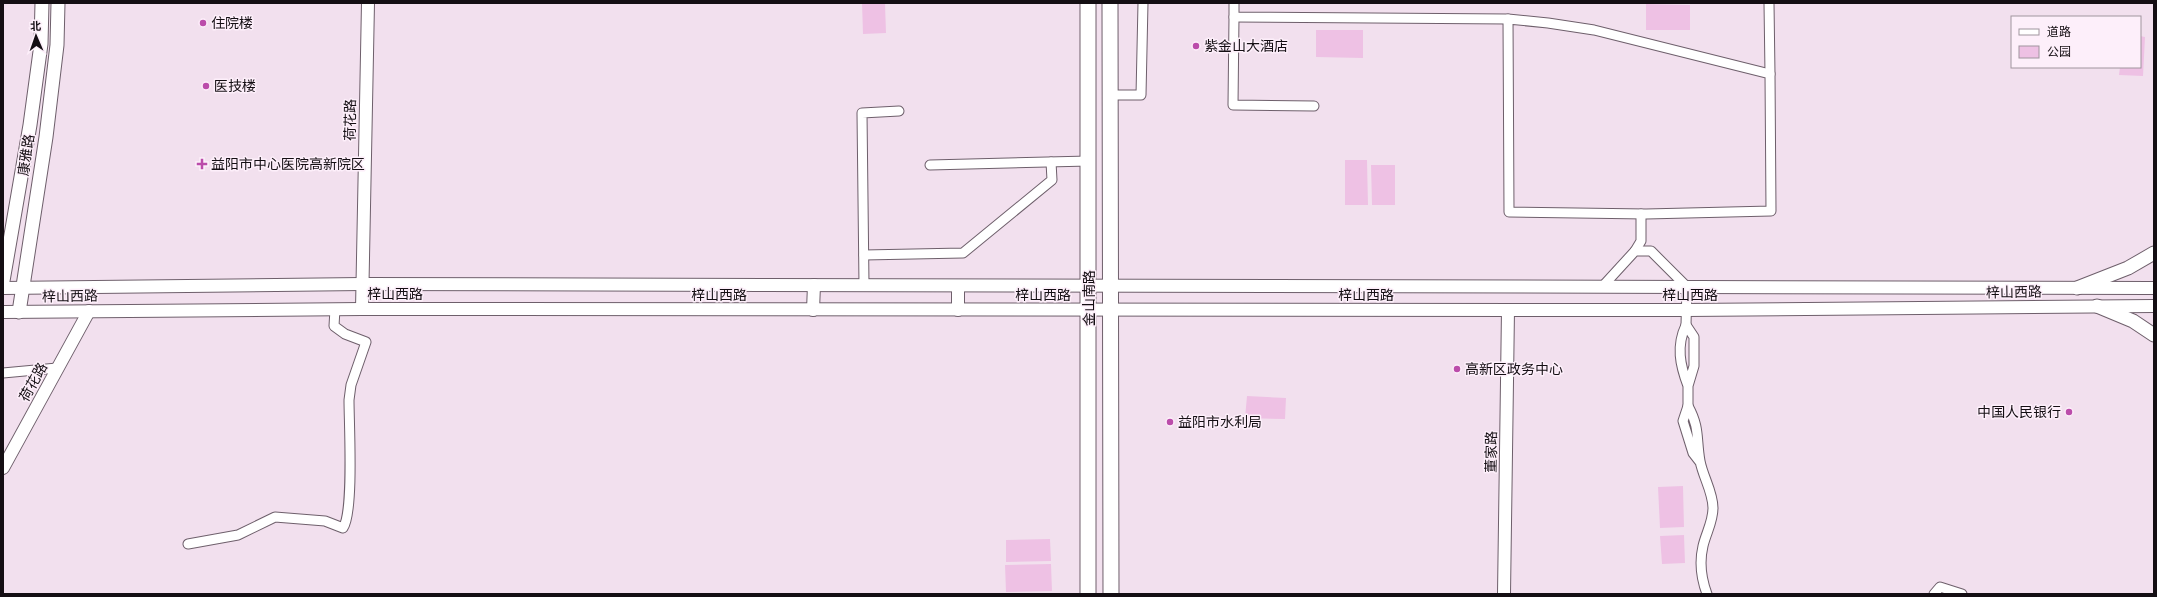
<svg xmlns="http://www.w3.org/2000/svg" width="2157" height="597" font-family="'PT Sans Narrow','Noto Sans SC',sans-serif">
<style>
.green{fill:#eec1e4}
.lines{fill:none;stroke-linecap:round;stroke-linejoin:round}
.minor-casing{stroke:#6e5f6b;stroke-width:11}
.tertiary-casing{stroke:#6e5f6b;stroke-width:14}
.secondary-casing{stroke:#6e5f6b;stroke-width:15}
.trunk-casing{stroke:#6e5f6b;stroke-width:17}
.minor{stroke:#fff;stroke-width:9}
.tertiary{stroke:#fff;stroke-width:12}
.secondary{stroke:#fff;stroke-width:13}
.trunk{stroke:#fff;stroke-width:15}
.poi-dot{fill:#bb4caa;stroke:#fdeffa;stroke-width:1.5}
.labels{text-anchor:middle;stroke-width:3;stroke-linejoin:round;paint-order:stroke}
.poi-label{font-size:14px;fill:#140e13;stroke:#fdeffa;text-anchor:start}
.street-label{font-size:14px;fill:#140e13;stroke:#fdeffa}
</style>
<rect width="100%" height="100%" fill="#f2e0ee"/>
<!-- green -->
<g class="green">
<path d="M862 3H885L886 33 863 34Z"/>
<path d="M1646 4 1690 5V30H1646Z"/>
<path d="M1316 30H1363V58L1316 57Z"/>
<path d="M2140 36 2145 37 2143 76 2119 75 2120 67H2140Z"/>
<path d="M1345 160H1367L1368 205H1345Z"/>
<path d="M1371 165H1395V205H1372Z"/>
<path d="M1247 396 1286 398 1285 419 1245 418Z"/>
<path d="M1683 486 1684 527 1660 528 1658 487Z"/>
<path d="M1684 535 1685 563 1662 564 1660 536Z"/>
<path d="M1050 539 1051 561 1006 562V540Z"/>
<path d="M1051 564 1052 591 1006 592 1005 565Z"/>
</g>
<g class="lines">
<!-- minor casing -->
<g class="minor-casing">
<g id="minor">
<path d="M1234 3V17L1508 19"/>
<path d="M1769 3 1770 74"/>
<path d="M1234 17 1233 105 1314 106"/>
<path d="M1508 19 1548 23 1594 30 1770 74 1771 211 1646 214 1509 212Z"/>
<path d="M1110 95H1141L1143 3"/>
<path d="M930 165 1089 161"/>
<path d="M1635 251 1641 241V214"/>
<path d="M864 255 963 253 1052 180 1051 162"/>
<path d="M864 285 862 113 899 111"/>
<path d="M1602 287 1635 251H1651L1687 287 1686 325"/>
<path d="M3 373 57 368"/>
<path d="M1688 386C1680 365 1676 346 1686 325L1694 337V366L1688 386V406"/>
<path d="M1700 462 1693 453 1683 421 1688 406C1700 428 1696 438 1700 461 1703 477 1713 492 1713 508 1713 522 1706 533 1703 546 1699 563 1701 578 1707 594"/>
<path d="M188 544 238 535 275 517 325 521 343 528C354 512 349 424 349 400L351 385 366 342 345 334 334 326 335 309"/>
<path d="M1934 594 1940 587 1962 594"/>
</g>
</g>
<!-- tertiary casing -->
<g class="tertiary-casing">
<g id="tertiary">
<path d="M958 286V310"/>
<path d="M3 288 362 284 2154 288"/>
<path d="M362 309 368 3"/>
<path d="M813 310 814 285"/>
<path d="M3 312 362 309 1686 310 2154 306"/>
<path d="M3 468 89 311"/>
<path d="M1504 594 1508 310"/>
</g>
</g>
<!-- secondary casing -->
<g class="secondary-casing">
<g id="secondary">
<path d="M3 281 30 125 41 44 42 3"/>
<path d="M2077 288 2128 268 2154 253"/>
<path d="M2097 306 2133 321 2154 335"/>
<path d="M19 312 46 137 57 45 58 3"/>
</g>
</g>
<!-- trunk casing -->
<g class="trunk-casing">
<g id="trunk">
<path d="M1110 3 1111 594"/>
<path d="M1088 594V3"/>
</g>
</g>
<!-- minor -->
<use href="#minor" class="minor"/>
<!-- tertiary -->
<use href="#tertiary" class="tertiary"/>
<!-- secondary -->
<use href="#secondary" class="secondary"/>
<!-- trunk -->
<use href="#trunk" class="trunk"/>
</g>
<!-- markers -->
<g class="poi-dot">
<circle cx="203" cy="23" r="4"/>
<circle cx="1196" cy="46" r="4"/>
<circle cx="206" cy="86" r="4"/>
<path d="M200 158h4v4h4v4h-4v4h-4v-4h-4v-4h4z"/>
<circle cx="1457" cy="369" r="4"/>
<circle cx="2069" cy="412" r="4"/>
<circle cx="1170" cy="422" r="4"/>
</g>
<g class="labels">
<!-- poi labels -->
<g class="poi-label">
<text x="211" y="28">住院楼</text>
<text x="1204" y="51">紫金山大酒店</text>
<text x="214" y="91">医技楼</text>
<text x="211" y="169">益阳市中心医院高新院区</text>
<text x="1465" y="374">高新区政务中心</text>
<text x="2061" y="417" text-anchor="end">中国人民银行</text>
<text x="1178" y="427">益阳市水利局</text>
</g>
<!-- street labels -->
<g class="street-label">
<text transform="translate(350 120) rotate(-89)" y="5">荷花路</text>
<text transform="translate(26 155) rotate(-81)" y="5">康雅路</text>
<text transform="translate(2014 292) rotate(-1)" y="5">梓山西路</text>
<text x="395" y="299">梓山西路</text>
<text x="719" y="300">梓山西路</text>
<text x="1043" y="300">梓山西路</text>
<text x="1366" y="300">梓山西路</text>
<text x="1690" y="300">梓山西路</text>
<text transform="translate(70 296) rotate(-1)" y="5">梓山西路</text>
<text transform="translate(1089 298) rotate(-90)" y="5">金山南路</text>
<text transform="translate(33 382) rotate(-61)" y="5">荷花路</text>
<text transform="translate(1491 452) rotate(-89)" y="5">董家路</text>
</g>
</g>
<!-- border -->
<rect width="2157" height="597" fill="none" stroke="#140e13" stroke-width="8"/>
<!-- legend -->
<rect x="2011" y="16" width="130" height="52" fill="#fdeffa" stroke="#a0959e"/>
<rect x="2019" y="29" width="20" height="6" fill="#ffffff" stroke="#a0959e"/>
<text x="2047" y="36" font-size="12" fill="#140e13">道路</text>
<rect x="2019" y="46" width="20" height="12" fill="#eec1e4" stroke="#a0959e"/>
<text x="2047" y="56" font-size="12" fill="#140e13">公园</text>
<!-- north arrow -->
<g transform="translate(36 36) rotate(358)" stroke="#fdeffa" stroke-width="3" paint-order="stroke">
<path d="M0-3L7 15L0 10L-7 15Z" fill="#140e13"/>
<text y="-6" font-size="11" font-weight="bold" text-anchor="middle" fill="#140e13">北</text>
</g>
</svg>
